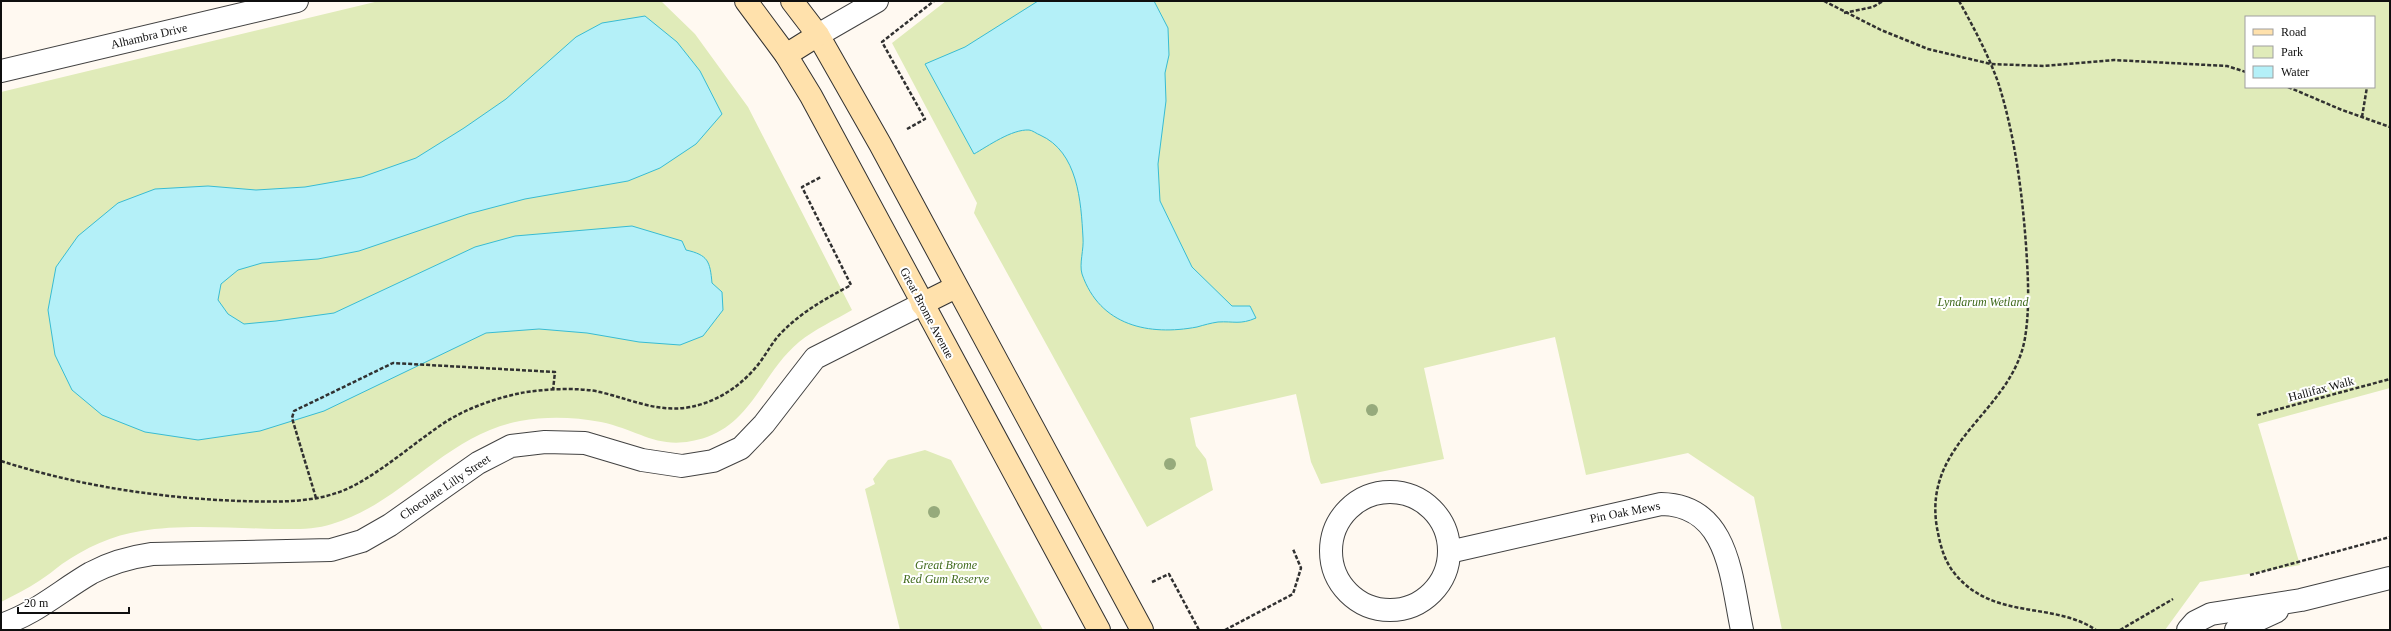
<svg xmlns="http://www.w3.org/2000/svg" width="2391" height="631" font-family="Georgia,serif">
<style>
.green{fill:#e0ebb9;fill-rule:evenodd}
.water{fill:#b4f0f8;stroke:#38bcd2}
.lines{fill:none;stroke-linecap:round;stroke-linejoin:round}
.street-casing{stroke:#424242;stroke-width:24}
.secondary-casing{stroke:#313131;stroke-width:24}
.path{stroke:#313131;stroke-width:2.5;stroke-dasharray:4 2;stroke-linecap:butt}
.street{stroke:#fff;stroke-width:22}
.secondary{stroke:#ffe1ac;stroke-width:22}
.tree{fill:#96aa7c}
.labels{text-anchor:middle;stroke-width:4;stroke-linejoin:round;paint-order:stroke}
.street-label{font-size:12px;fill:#0f0f0f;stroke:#fff}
.park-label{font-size:12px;font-style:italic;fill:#406a1c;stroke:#fff}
</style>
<rect width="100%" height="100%" fill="#fff9f1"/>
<!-- green -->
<g class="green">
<path d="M379 1H661L695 34 748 107 852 310C835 320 815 329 799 342 764 371 753 420 707 437 660 453 643 431 601 422 574 417 547 416 520 421 447 434 401 504 332 524 314 530 294 529 275 529 235 528 180 524 141 531 113 535 85 548 62 564 54 570 47 576 39 581 27 589 14 595 1 602V92Z"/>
<path d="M946 1H2390V388L2258 424 2300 565 2200 582 2165 630H1782L1754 497 1688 453 1586 475 1555 337 1424 368 1444 459 1321 484 1311 462 1296 394 1190 418 1196 446 1206 459 1213 490 1147 527 974 213 977 203 892 43ZM2246 17H2374V87H2246Z"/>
<path d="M925 450 951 460 1043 630H900L865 489 875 484 873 479 888 460Z"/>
</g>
<!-- water -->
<g class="water">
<path d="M1038 1H1154L1168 28 1169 55 1165 73 1166 101 1158 164 1160 201 1192 267 1232 306H1250L1256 318C1240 325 1234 321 1218 322 1211 323 1204 325 1197 327 1149 336 1100 326 1082 274 1079 264 1084 249 1083 238 1081 201 1078 152 1040 135 1037 134 1032 130 1029 130 1012 129 988 146 974 154L925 64 965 47Z"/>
<path d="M645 16 677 42 700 71 722 114 696 144 660 168 628 181 525 199 468 214 359 251 318 259 262 263 238 270 221 284 218 300 228 314 244 324 276 321 334 313 475 247 515 236 632 226 682 241 686 250C708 255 710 261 712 283L722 292 723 310 703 336 680 345 639 342 587 333 539 329 486 333 324 411 260 431 198 440 145 432 102 415 72 390 55 355 48 310 56 267 78 236 118 203 155 189 208 186 256 190 305 187 362 177 416 158 464 128 506 99 576 37 602 23Z"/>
</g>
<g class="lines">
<!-- street casing -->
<g class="street-casing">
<g id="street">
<path d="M818 35 877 1"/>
<path d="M1 71 297 1"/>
<circle cx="1390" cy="551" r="59"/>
<path d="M1449 552 1661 504C1729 505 1731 578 1742 630"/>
<path d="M1 625C35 614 60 591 91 573 110 563 131 557 152 554L331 550 362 541 390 525 478 463 511 446 545 442 585 443 642 460 682 466 713 461 741 448 764 424 815 358 922 304"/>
<path d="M2188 630 2195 622 2211 614 2301 600 2390 578"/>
<path d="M2236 630 2277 611"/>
</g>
</g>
<!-- secondary casing -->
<g class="secondary-casing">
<g id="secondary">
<path d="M746 1 786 55 811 96 1099 630"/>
<path d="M792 1 818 35 880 144 1142 630"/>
<path d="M786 55 818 35"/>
<path d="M922 304 956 287"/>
</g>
</g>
<!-- path -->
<g class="path">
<path d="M1824 1 1881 30 1928 49 1991 64 2044 66 2114 60 2227 66 2246 72"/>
<path d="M1959 1C1974 28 1989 56 1999 85 2015 137 2022 191 2026 245 2028 276 2030 307 2025 338 2012 413 1922 441 1937 528 1940 544 1944 561 1955 574 1994 621 2053 601 2096 630"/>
<path d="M1844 13 1873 7 1883 1"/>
<path d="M2288 87 2342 110 2390 127"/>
<path d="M2362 117 2367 87"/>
<path d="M907 129 925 119 882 42 934 1"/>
<path d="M2257 415 2390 379"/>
<path d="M1 461C79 486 159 498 240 501 278 502 320 504 355 485 388 467 415 442 447 421 468 408 496 398 521 393 542 389 579 387 600 392 637 401 666 417 705 403 725 396 743 383 757 366 766 355 772 342 782 332 804 310 824 300 851 285L802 187 821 177"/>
<path d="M316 498 292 418 294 411 393 363 555 372 553 390"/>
<path d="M2250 575 2390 537"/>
<path d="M1152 582 1169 574 1199 630"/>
<path d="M1225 630 1293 594 1301 568 1293 549"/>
<path d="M2120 630 2173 599"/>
</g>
<!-- street -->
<use href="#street" class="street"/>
<!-- secondary -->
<use href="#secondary" class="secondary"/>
</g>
<!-- trees -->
<g class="tree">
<circle cx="1372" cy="410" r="6"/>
<circle cx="1170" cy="464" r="6"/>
<circle cx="934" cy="512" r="6"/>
</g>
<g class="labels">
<!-- street labels -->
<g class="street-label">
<text transform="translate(149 36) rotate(-13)" y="4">Alhambra Drive</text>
<text transform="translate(927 313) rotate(62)" y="4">Great Brome Avenue</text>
<text transform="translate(2321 389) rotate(-15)" y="4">Hallifax Walk</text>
<text transform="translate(445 487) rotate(-34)" y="4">Chocolate Lilly Street</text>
<text transform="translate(1625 512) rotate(-11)" y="4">Pin Oak Mews</text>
</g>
<!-- park labels -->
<g class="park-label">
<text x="1983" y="306">Lyndarum Wetland</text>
<text x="946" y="569">Great Brome<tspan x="946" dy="14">Red Gum Reserve</tspan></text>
</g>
</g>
<!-- border -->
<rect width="2391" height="631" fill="none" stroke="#0f0f0f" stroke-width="4"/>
<!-- legend -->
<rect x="2245" y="16" width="130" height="72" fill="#ffffff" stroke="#9f9f9f"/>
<rect x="2253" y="29" width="20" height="6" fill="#ffe1ac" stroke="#9f9f9f"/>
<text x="2281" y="36" font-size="12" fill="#0f0f0f">Road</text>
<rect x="2253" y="46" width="20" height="12" fill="#e0ebb9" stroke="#9f9f9f"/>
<text x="2281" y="56" font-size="12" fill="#0f0f0f">Park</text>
<rect x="2253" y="66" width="20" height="12" fill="#b4f0f8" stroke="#9f9f9f"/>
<text x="2281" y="76" font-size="12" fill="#0f0f0f">Water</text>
<!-- scale -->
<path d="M18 607v6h111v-6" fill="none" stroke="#0f0f0f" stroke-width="2"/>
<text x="24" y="607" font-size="12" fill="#0f0f0f" stroke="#ffffff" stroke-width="3" paint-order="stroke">20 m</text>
</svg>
